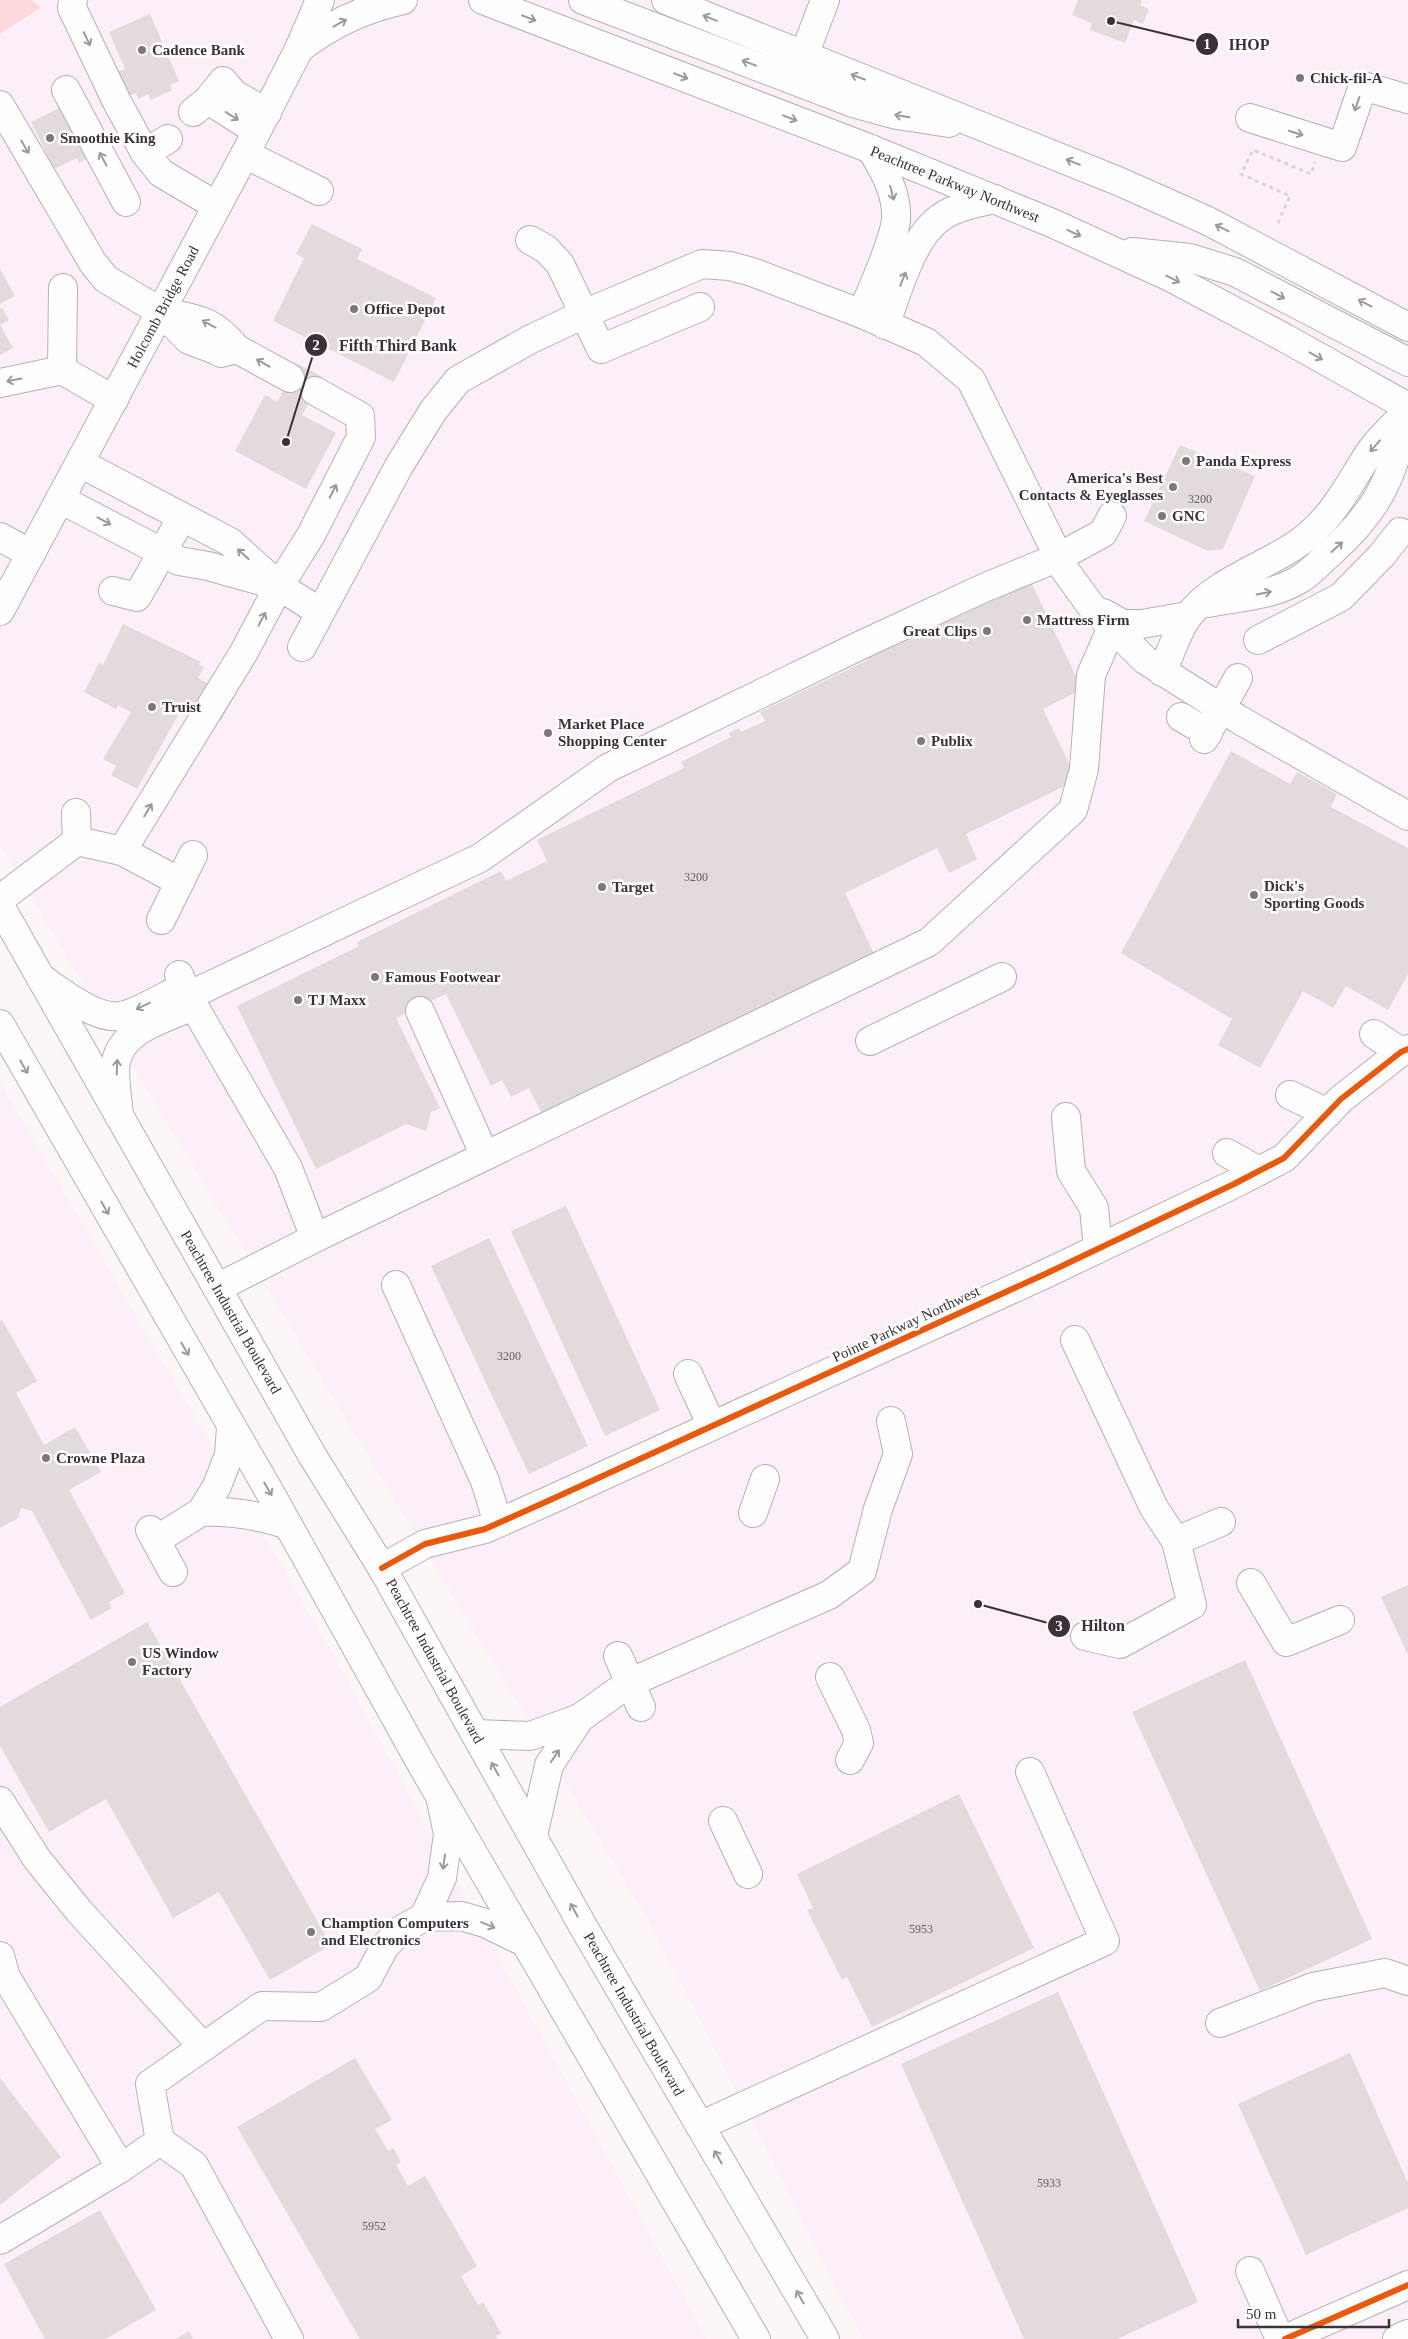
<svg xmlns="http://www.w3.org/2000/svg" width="1408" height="2339" font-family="Georgia,serif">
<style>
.built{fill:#fdeff7}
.green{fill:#fcd9da}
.building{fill:#e2dadd}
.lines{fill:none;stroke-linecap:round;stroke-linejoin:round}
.minor-casing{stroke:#b6b0b4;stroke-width:30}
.major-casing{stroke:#b6b0b4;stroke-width:30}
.highway-casing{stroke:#b6b0b4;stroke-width:30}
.path{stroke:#d7d5d6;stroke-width:3;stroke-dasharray:4 4;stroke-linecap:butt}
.minor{stroke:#fefefe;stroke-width:28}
.major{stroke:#fefefe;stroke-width:28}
.highway{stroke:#fefefe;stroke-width:28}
.cycleway-casing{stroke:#fff;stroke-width:9}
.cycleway{stroke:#e8590c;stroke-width:6}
.oneway{stroke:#9d989b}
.poi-dot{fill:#7f767c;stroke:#fff;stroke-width:2}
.labels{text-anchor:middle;stroke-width:5;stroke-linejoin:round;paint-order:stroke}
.number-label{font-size:12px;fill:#665b61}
.poi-label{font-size:15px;font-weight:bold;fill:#3c3138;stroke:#fff;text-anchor:start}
.street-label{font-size:15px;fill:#3c3138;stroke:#fff}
.leader{fill:none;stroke:#3c3138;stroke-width:2}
.callout-dot{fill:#3c3138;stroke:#fff;stroke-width:2}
.mark-label{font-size:15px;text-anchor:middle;font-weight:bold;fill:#fff}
.callout-label{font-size:16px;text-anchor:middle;font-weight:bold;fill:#3c3138;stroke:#fff;stroke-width:5;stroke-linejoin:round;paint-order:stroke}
</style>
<rect width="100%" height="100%" fill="#fbf7f9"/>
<!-- built -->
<g class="built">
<path d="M32 0H1408V2339H863L650 1923 0 846V34L41 9Z"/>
<path d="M0 1082 329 1647 707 2339H0Z"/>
</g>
<!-- green -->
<path class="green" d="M0 0H32L41 8 0 34Z"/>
<!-- building -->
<g class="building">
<path d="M1078 0H1142L1140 5 1149 9 1143 24 1134 20 1125 43 1090 30 1092 23 1072 15Z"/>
<path d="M150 14 179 81 170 85 172 90 151 100 148 94 138 99 136 93 102 108 92 83 125 69 109 32Z"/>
<path d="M61 107 93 155 79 163 77 158 54 169 31 122Z"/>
<path d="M312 224 362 249 357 259 436 298 394 382 273 321 304 258 296 254Z"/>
<path d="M0 269 15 296 0 304Z"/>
<path d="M2 308 9 320 0 325 13 348 0 355V309Z"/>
<path d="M298 364 323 377 302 415 336 433 306 489 235 451 265 395 277 402Z"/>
<path d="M1180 445 1255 476 1223 549 1208 551 1144 521Z"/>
<path d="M1030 580 1082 689 1043 709 1077 780 966 834 977 859 949 873 937 848 845 893 875 956 544 1118 529 1088 511 1097 502 1080 491 1086 446 994 396 1018 440 1108 431 1112 426 1131 406 1124 316 1169 237 1006 359 946 357 942 501 871 506 881 547 861 537 840 684 768 681 762 731 737 729 733 739 728 741 732 765 721 760 712 868 660 871 652 901 637 909 639Z"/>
<path d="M123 624 201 662 199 665 204 667 198 678 233 698 221 721 186 701 137 789 111 775 116 766 103 759 131 712 118 705 116 709 84 692 99 663 103 665Z"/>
<path d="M1231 751 1290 784 1297 772 1337 794 1331 807 1408 848V974L1388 1010 1346 986 1333 1008 1303 991 1260 1068 1218 1045 1232 1019 1121 953Z"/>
<path d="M566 1206 660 1410 605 1436 511 1231Z"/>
<path d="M489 1238 588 1446 529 1474 431 1266Z"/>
<path d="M2 1320 37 1381 16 1393 44 1445 75 1427 101 1472 69 1490 125 1593 109 1602 112 1608 91 1620 32 1511 21 1508 18 1518 0 1528V1321Z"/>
<path d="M1408 1585V1655L1381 1597Z"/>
<path d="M147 1622 331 1945 270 1980 219 1892 173 1918 106 1799 49 1832 0 1746V1707Z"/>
<path d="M1245 1660 1372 1939 1260 1991 1132 1712Z"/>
<path d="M959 1794 1034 1948 872 2027 847 1977 842 1980 807 1910 813 1908 797 1874Z"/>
<path d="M1058 1992 1198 2302 1117 2339H1024L901 2064Z"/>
<path d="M1350 2053 1408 2183V2208L1306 2255 1238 2104Z"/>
<path d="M355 2058 392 2120 375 2129 388 2151 393 2148 401 2162 396 2165 408 2186 425 2176 477 2266 461 2276 478 2305 483 2302 501 2333 496 2336 498 2339H360L237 2127Z"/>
<path d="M0 2078 61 2157 0 2205Z"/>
<path d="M100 2210 156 2310 105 2339H45L4 2264Z"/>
<path d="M189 2331 193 2339H176Z"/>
</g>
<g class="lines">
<!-- minor casing -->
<g class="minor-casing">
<g id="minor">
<path d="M73 0 72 8 117 102 145 153 168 139"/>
<path d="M804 55 825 0"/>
<path d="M66 90 126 202"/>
<path d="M208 100 257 131"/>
<path d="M0 105 93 263 106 279 161 312 189 340 221 352"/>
<path d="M193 112 208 100 223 81 234 94 267 113"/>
<path d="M1250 118 1342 147 1363 86 1408 99"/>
<path d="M145 153 161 173 217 206"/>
<path d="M245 154 319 191"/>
<path d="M530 240 546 249 560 264 601 349 700 307"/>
<path d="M63 288 62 370 114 400"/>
<path d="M161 312C197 319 211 318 237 349L221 353"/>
<path d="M237 349 290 378"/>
<path d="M0 383 62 370"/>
<path d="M80 463 230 542 279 586 320 612"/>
<path d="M60 499 179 561 208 566 276 585"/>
<path d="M0 537 31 554"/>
<path d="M113 591 137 597 182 517"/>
<path d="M1208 603C1238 597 1273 596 1300 579 1310 573 1320 562 1329 554 1379 510 1392 478 1408 414"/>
<path d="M1103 613 1123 624H1142L1188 616"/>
<path d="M1258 640 1341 597 1382 555 1400 532"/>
<path d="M302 647 399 466 433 411 458 380 531 339 584 314 702 264 730 266 752 272 862 314 926 342 971 380 1065 570 1091 606 1145 660 1238 719 1408 816"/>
<path d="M1162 672C1170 655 1178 628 1190 614 1218 578 1276 564 1310 534 1339 508 1349 483 1370 452 1380 437 1396 424 1408 410"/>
<path d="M1181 717 1208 733"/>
<path d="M1204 739 1238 678"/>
<path d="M77 841 122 851 180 882"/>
<path d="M122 851 244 652 279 586 311 535 361 437 360 416 315 391"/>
<path d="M0 899 77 841 76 813"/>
<path d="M161 920 193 855"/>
<path d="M179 975 188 996 288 1168 315 1238"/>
<path d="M41 978C60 991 96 1020 120 1016 132 1015 162 998 174 992L188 996"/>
<path d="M420 1011 485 1156"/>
<path d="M1374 1034 1401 1052"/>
<path d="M870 1041 1002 977"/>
<path d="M1290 1095 1328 1113"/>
<path d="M119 1116C118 1101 113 1075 116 1061 123 1031 156 1022 181 1011L188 996 480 858 608 768 861 645 986 587 1059 557 1103 533 1112 516"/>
<path d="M1066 1117 1071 1171 1094 1208 1098 1249"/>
<path d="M1227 1153 1259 1171"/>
<path d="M396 1285 485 1481 498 1523"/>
<path d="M217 1288 315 1238 929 942 1073 810 1084 769 1091 675 1112 627"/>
<path d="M1075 1340 1154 1508 1176 1541"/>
<path d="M688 1374 712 1426"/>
<path d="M201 1512C232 1511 259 1515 288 1525"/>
<path d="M753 1513 765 1479"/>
<path d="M150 1530 173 1572"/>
<path d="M156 1540 201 1512 217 1486 229 1455 231 1427"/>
<path d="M382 1568 425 1544 485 1529 550 1500 1043 1275 1234 1184 1284 1158 1341 1099 1401 1052 1408 1049"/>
<path d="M1251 1583 1286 1642 1340 1620"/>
<path d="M1085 1636 1120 1644 1192 1605 1176 1541 1221 1522"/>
<path d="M618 1656 641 1707"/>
<path d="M830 1677 856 1730 859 1743 850 1760"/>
<path d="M476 1734 530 1736 580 1718 629 1683 829 1595 862 1571 878 1509 898 1454 891 1421"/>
<path d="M0 1801 37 1859 79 1911 203 2047"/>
<path d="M723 1821 748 1874"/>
<path d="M533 1836 549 1765 580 1718"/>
<path d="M424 1917 442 1878 448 1834 441 1801"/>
<path d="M0 1956 6 1977 121 2168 0 2240"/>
<path d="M1220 2023 1313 1987 1385 1973 1408 1981"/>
<path d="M700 2126 1105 1941 1030 1772"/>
<path d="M160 2141 194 2165 289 2339"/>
<path d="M121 2168 160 2141 150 2084 262 2006 321 2007 368 1978 385 1946 401 1930 424 1917 461 1916 485 1923 526 1943"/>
<path d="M1250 2271 1280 2339"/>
<path d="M1285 2339 1408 2285"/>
<path d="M1397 2339 1408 2334"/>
</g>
</g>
<!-- major casing -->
<g class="major-casing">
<path id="major" d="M0 611 245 154 299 49 320 0"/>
</g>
<!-- highway casing -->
<g class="highway-casing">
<g id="highway">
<path d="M483 0 871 149 1052 223 1168 276 1285 338 1408 407"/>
<path d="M583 0 853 103 897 115 949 123"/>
<path d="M666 0 1118 181 1208 221 1408 327"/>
<path d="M299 49C329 25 366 8 403 0"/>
<path d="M1132 252 1190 258 1235 272 1408 362"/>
<path d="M862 314C871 290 893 245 896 220 898 195 884 170 871 149"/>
<path d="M885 325C897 294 910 244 935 222 951 207 974 204 995 199"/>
<path d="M0 906 312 1455 382 1568 584 1928 825 2339"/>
<path d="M0 1024 272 1496 423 1767 756 2339"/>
</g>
</g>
<!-- path -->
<path class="path" d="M1278 223 1290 196 1241 174 1253 150 1311 174 1315 162"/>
<!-- minor -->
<use href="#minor" class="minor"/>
<!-- major -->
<use href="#major" class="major"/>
<!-- highway -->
<use href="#highway" class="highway"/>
<!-- cycleway casing -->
<g class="cycleway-casing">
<g id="cycleway">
<path d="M382 1568 425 1544 485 1529 550 1500 1043 1275 1234 1184 1284 1158 1341 1099 1401 1052 1408 1049"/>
<path d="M1285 2339 1408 2285"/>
</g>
</g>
<!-- cycleway -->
<use href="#cycleway" class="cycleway"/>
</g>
<!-- one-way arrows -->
<defs><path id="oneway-shaft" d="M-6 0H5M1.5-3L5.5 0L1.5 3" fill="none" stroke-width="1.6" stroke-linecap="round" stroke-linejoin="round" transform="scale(1.25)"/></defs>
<g class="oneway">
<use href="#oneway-shaft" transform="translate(529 18) rotate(21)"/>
<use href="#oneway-shaft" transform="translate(710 18) rotate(-158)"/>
<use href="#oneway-shaft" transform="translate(340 23) rotate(-29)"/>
<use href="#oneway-shaft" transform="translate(87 39) rotate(64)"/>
<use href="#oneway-shaft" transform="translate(749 63) rotate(-159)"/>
<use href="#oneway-shaft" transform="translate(681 76) rotate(21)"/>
<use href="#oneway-shaft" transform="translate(858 77) rotate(-159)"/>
<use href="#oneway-shaft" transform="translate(1357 104) rotate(109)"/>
<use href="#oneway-shaft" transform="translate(232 116) rotate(32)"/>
<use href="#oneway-shaft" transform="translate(902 116) rotate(-170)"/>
<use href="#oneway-shaft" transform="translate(790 118) rotate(21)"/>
<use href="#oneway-shaft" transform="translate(1296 133) rotate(18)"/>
<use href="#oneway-shaft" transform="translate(25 147) rotate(60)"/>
<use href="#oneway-shaft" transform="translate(103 159) rotate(-118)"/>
<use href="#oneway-shaft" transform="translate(1073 162) rotate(-158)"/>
<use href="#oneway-shaft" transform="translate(892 193) rotate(75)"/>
<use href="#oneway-shaft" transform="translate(1222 228) rotate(-153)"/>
<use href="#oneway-shaft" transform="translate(1074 233) rotate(24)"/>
<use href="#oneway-shaft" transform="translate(903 279) rotate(-68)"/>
<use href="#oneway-shaft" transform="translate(1173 279) rotate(27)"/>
<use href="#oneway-shaft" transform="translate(1278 295) rotate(28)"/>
<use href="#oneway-shaft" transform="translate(1365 303) rotate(-152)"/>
<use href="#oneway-shaft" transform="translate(209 324) rotate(-152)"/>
<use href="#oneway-shaft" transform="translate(1316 356) rotate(29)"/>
<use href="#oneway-shaft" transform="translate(263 363) rotate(-151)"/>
<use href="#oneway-shaft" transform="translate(14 380) rotate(169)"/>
<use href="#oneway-shaft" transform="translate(1375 446) rotate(131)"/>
<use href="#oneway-shaft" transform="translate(333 491) rotate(-63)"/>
<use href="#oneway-shaft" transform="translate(104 521) rotate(28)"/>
<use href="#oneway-shaft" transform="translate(1337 547) rotate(-42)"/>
<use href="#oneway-shaft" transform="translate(243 554) rotate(-138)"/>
<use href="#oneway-shaft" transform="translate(1264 593) rotate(-11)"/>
<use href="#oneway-shaft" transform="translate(262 619) rotate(-62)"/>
<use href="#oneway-shaft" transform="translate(148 810) rotate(-59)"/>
<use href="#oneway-shaft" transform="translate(143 1006) rotate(155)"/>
<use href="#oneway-shaft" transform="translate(24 1067) rotate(60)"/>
<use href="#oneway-shaft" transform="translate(117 1067) rotate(-88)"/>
<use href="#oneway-shaft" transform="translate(105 1208) rotate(60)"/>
<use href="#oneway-shaft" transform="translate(185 1349) rotate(60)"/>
<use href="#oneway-shaft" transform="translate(268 1489) rotate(60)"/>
<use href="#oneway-shaft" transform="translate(555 1756) rotate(-56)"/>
<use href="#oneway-shaft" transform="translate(495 1769) rotate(-119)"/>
<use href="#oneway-shaft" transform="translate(444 1862) rotate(98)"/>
<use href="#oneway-shaft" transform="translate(574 1910) rotate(-119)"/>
<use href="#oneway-shaft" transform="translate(488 1925) rotate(23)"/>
<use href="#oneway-shaft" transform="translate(718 2157) rotate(-120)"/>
<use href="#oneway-shaft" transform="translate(800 2297) rotate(-120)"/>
</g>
<!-- markers -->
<g class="poi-dot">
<circle cx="142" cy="50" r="5"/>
<circle cx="1300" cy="78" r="5"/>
<circle cx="50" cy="138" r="5"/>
<circle cx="354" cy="309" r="5"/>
<circle cx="1186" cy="461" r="5"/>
<circle cx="1173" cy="487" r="5"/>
<circle cx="1162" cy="516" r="5"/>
<circle cx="1027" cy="620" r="5"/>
<circle cx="987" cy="631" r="5"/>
<circle cx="152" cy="707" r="5"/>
<circle cx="548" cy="733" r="5"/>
<circle cx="921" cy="741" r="5"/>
<circle cx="602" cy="887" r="5"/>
<circle cx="1254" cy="895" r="5"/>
<circle cx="375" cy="977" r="5"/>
<circle cx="298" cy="1000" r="5"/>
<circle cx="46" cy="1458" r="5"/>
<circle cx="132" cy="1662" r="5"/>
<circle cx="311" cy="1932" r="5"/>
</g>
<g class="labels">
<!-- number labels -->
<g class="number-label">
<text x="1200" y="503">3200</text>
<text x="696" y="881">3200</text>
<text x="509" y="1360">3200</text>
<text x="921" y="1933">5953</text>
<text x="1049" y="2187">5933</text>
<text x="374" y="2230">5952</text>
</g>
<!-- poi labels -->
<g class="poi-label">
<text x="152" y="55">Cadence Bank</text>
<text x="1310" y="83">Chick-fil-A</text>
<text x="60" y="143">Smoothie King</text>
<text x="364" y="314">Office Depot</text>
<text x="1196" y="466">Panda Express</text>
<text x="1163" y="483" text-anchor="end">America's Best<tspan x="1163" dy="17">Contacts &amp; Eyeglasses</tspan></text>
<text x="1172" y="521">GNC</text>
<text x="1037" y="625">Mattress Firm</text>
<text x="977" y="636" text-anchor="end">Great Clips</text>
<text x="162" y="712">Truist</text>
<text x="558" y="729">Market Place<tspan x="558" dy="17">Shopping Center</tspan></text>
<text x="931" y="746">Publix</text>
<text x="1264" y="891">Dick's<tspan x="1264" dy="17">Sporting Goods</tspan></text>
<text x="612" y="892">Target</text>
<text x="385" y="982">Famous Footwear</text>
<text x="308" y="1005">TJ Maxx</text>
<text x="56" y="1463">Crowne Plaza</text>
<text x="142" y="1658">US Window<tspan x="142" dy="17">Factory</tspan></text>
<text x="321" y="1928">Chamption Computers<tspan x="321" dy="17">and Electronics</tspan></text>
</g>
<!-- street labels -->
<g class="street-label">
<text transform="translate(955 184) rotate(22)" y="5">Peachtree Parkway Northwest</text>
<text transform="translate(163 307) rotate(-62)" y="5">Holcomb Bridge Road</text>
<text transform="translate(231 1312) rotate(60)" y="5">Peachtree Industrial Boulevard</text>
<text transform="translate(906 1324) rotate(-25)" y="5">Pointe Parkway Northwest</text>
<text transform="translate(435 1661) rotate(61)" y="5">Peachtree Industrial Boulevard</text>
<text transform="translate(634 2014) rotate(60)" y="5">Peachtree Industrial Boulevard</text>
</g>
</g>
<!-- callouts -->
<path class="leader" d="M1111 21L1207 44M286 442L316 345M978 1604L1059 1626"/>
<g class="callout-dot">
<circle cx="1111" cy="21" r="5"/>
<circle cx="286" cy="442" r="5"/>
<circle cx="978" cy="1604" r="5"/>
<circle cx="1207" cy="44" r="12"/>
<circle cx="316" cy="345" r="12"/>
<circle cx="1059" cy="1626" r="12"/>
</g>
<g class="mark-label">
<text x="1207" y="49">1</text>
<text x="316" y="350">2</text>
<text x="1059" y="1631">3</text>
</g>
<g class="callout-label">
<text x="1249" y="50">IHOP</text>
<text x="398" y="351">Fifth Third Bank</text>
<text x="1103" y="1631">Hilton</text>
</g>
<!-- scale -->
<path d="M1238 2319v8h151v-8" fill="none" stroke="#3c3138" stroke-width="2.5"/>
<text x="1246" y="2319" font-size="15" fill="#3c3138" stroke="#ffffff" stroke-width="4" paint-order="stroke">50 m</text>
</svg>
